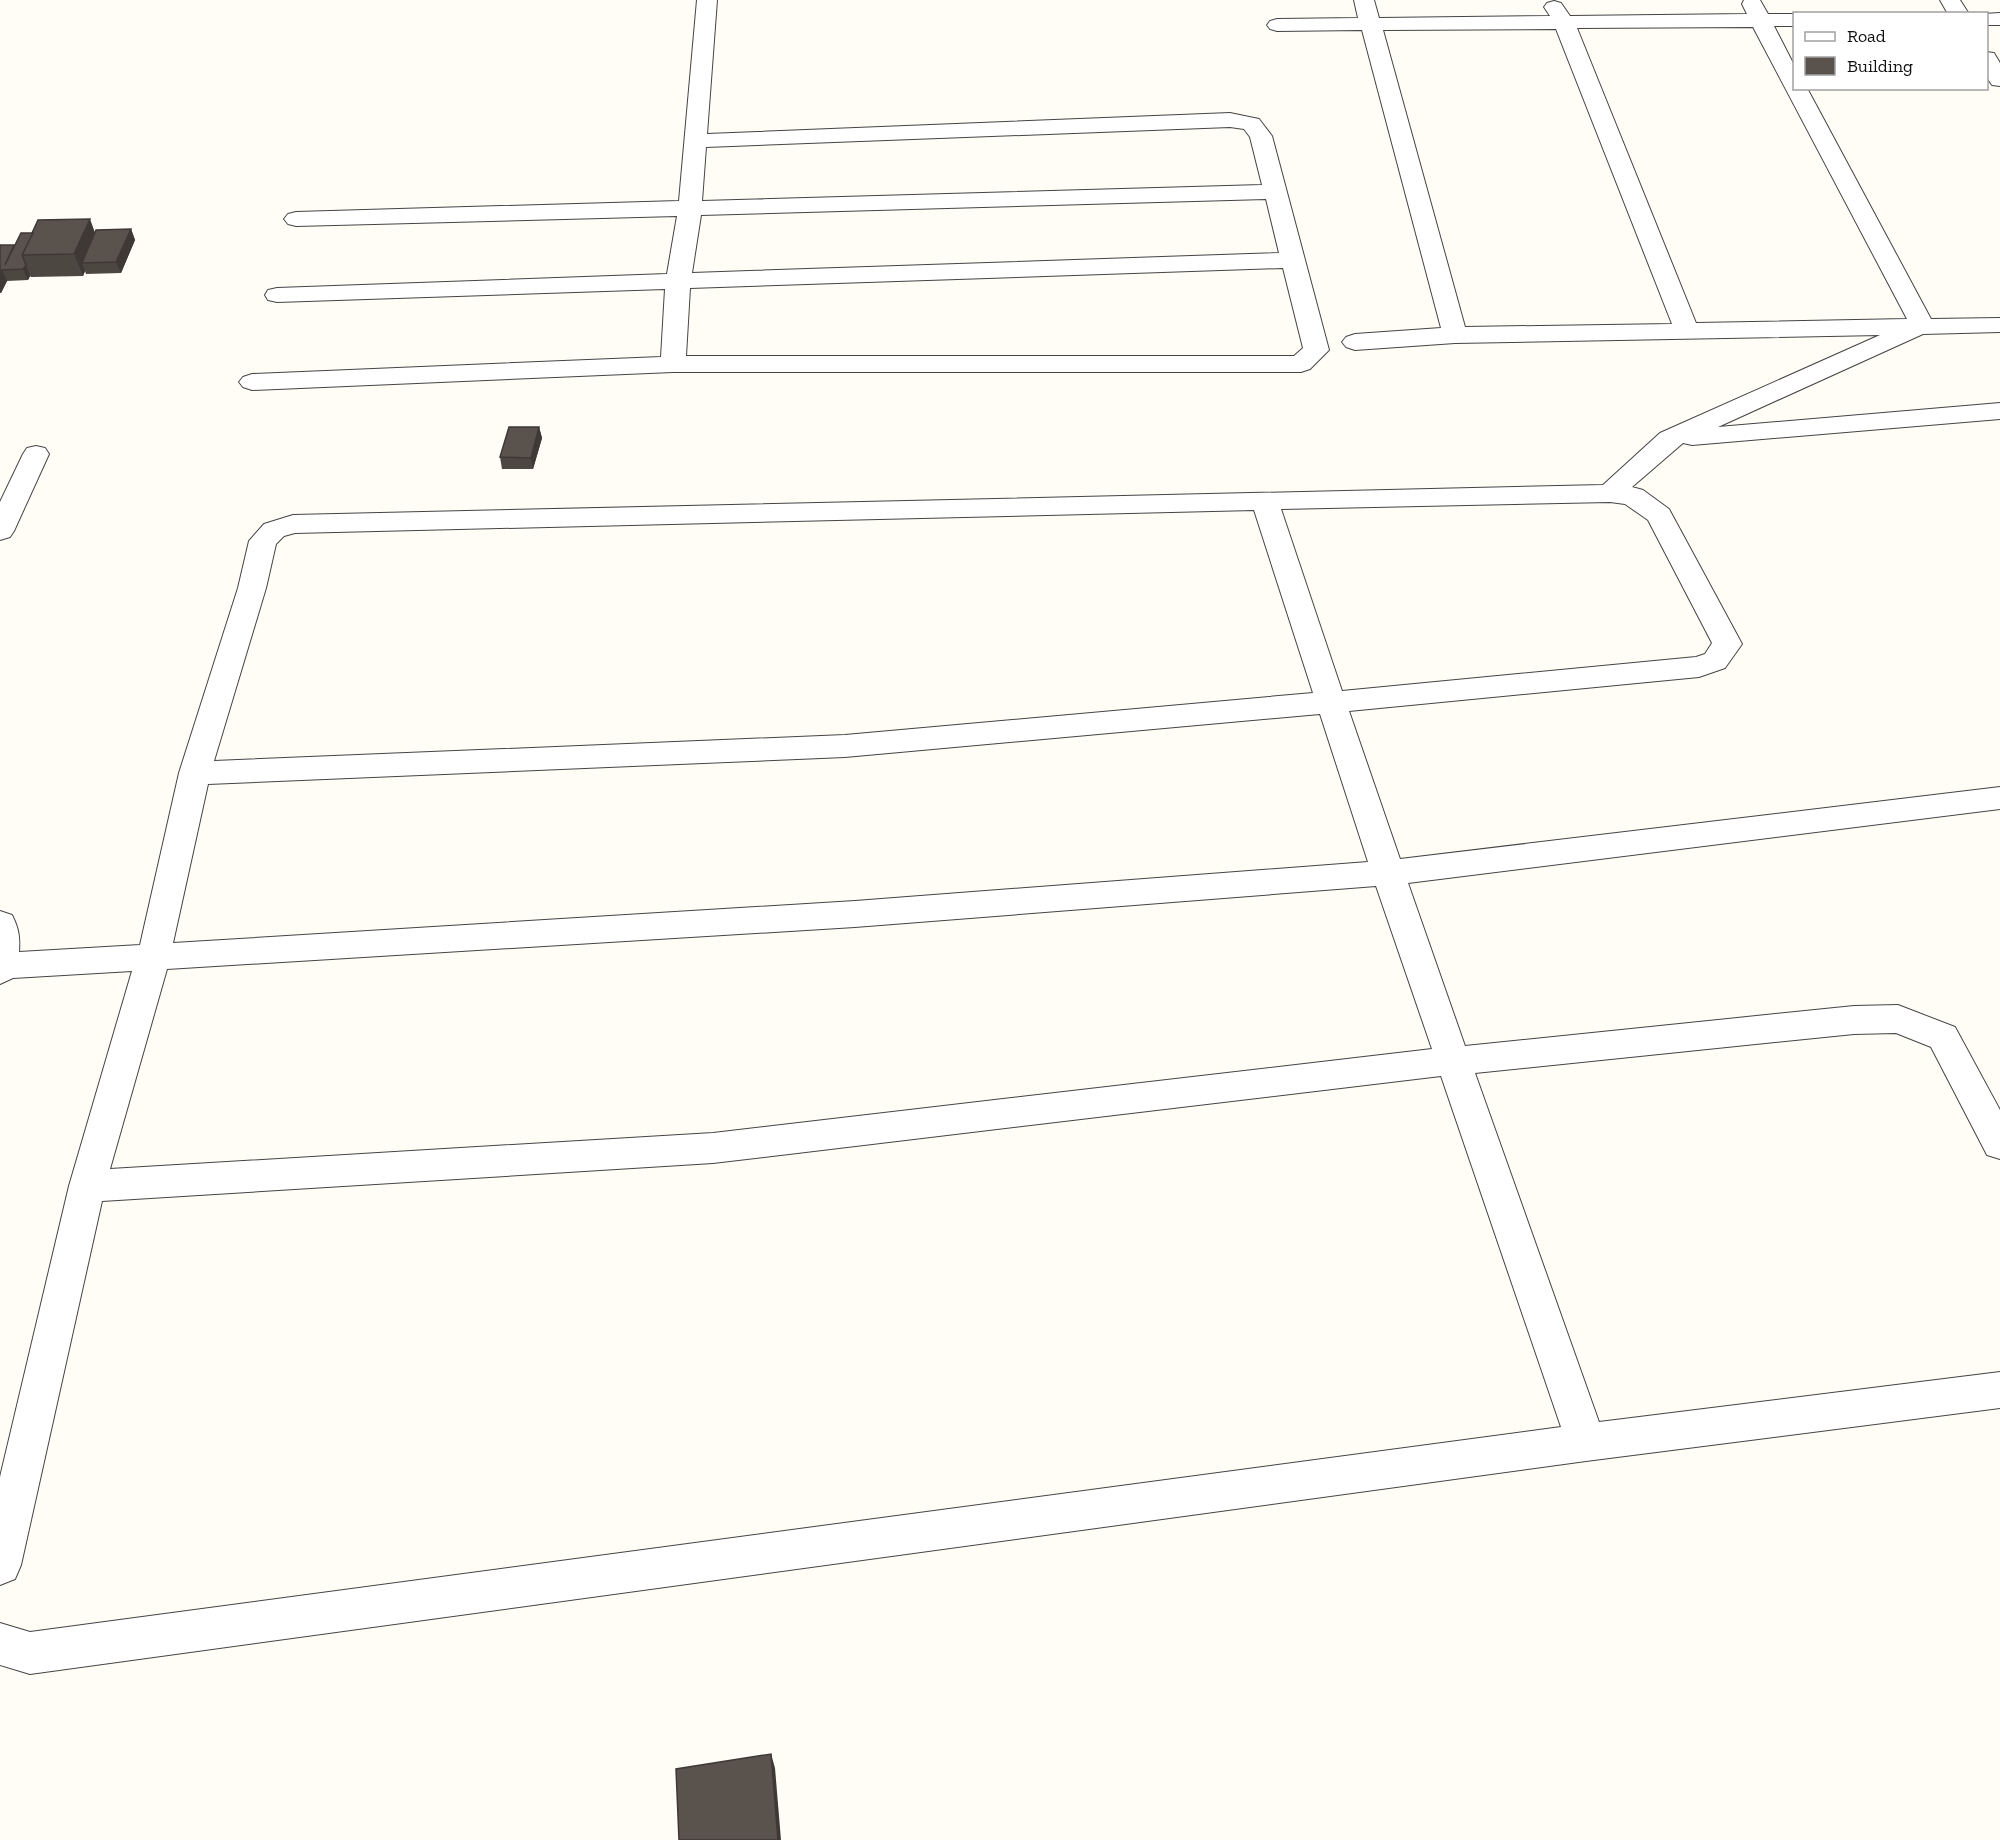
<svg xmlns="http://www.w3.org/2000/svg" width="2000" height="1840" font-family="'Zilla Slab',serif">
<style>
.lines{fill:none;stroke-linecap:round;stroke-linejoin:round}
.minor-casing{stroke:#444;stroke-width:2}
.minor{fill:#fff;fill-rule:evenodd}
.wall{fill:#4d4742}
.shaded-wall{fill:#3f3936}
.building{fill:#5a524d;stroke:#3f3936;stroke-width:1.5}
</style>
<rect width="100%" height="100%" fill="#fffdf5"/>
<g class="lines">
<!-- minor casing -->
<g class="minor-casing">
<g id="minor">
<path d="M697 0H717L707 134 1230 113 1259 119 1272 136 1329 350 1310 369 1301 372H673L252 390 243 387 239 382 243 377 252 374 661 357 665 289 277 302 268 300 265 295 268 290 277 288 667 274 677 216 296 226 288 224 284 219 288 214 296 212 679 201ZM1230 127 1244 129 1250 137 1262 185 702 201 706 147ZM1266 199 1279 253 692 273 701 215ZM1283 268 1303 348 1294 356H686L690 288Z"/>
<path d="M1354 0H1374L1379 18 1550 16 1544 7 1547 3 1554 1 1561 3 1570 16 1747 14 1742 4 1744 0H1760L1768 14H1794V26H1774L1794 65V88H1807L1931 319 2000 318V332L1923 334 1718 427 2000 403V419L1692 445 1683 443 1632 487 1643 490 1669 509 1742 644 1725 668 1699 677 1349 711 1400 859 2000 787V809L1408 883 1465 1046 1854 1006 1898 1005 1955 1027 2000 1110V1159L1987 1155 1931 1047 1896 1033 1854 1034 1475 1073 1599 1422 2000 1372V1408L1586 1461 30 1674 0 1665V1623L30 1632 1561 1427 1441 1076 713 1163 102 1201 21 1565 15 1579 0 1585V1477L69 1186 132 971 13 978 0 984V911L12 915C19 929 20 937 19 952L140 945 179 773 238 588 249 541 264 524 293 515 1603 485 1660 433 1880 335 1455 343 1355 350 1346 347 1342 342 1346 337 1355 334 1441 328 1362 30 1277 31 1270 29 1267 25 1270 21 1277 19 1358 18ZM1753 27 1907 319 1696 323 1577 28ZM1556 29 1672 324 1465 327 1383 30ZM1610 502 1625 504 1648 520 1712 643 1705 654 1696 657 1342 691 1281 509ZM1254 510 1313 693 845 735 214 761 266 588 276 544 284 536 295 533ZM1320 714 1368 862 855 901 173 943 208 784 845 757ZM1376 886 1432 1049 713 1133 110 1169 167 969 855 927Z"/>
<path d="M1940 0H1960L1969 14H1948Z"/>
<path d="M2000 13V25H1986V14H1983Z"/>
<path d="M1986 52 1994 53 2000 63V86L1992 85 1986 76Z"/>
<path d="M36 446 45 448 49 454 14 531 10 537 0 540V502L23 454 27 448Z"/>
</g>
</g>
<!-- minor -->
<use href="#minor" class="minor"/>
</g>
<!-- wall -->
<g class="wall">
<path d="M131 229 135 240 121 273 86 274 85 271 83 276 31 277 30 276 28 280 7 281 1 293H0V245L14 247 95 232Z"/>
<path d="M539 427 542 438 533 469H502L500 457Z"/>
</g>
<!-- shaded-wall -->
<g class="shaded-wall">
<path d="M90 219 98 241 82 263 85 271 83 276 74 254Z"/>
<path d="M131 229 135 240 121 273 116 262Z"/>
<path d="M26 265 30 276 28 280 23 269Z"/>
<path d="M2 270 7 281 1 293 0 291V274Z"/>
<path d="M539 427 542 438 533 469 531 458Z"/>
<path d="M771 1754 775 1768 781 1840H778Z"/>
</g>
<!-- building -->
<g class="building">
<path d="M90 219 74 254 22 255 38 220Z"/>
<path d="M131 229 116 262 82 263 96 230Z"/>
<path d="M21 233H33L22 255 26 265 23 269 2 270 0 274V245H14L5 265Z"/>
<path d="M509 427H539L531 458 500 457Z"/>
<path d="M771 1754 778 1840H679L676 1769Z"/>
</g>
<!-- legend -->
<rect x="1793" y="12" width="195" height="78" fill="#ffffff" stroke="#a0a0a0" stroke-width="1.5"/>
<rect x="1805" y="32" width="30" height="9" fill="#ffffff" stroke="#a0a0a0" stroke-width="1.5"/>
<text x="1847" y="42" font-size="18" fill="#111111">Road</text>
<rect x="1805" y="57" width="30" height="18" fill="#5a524d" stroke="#a0a0a0" stroke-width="1.5"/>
<text x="1847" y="72" font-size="18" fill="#111111">Building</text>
</svg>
